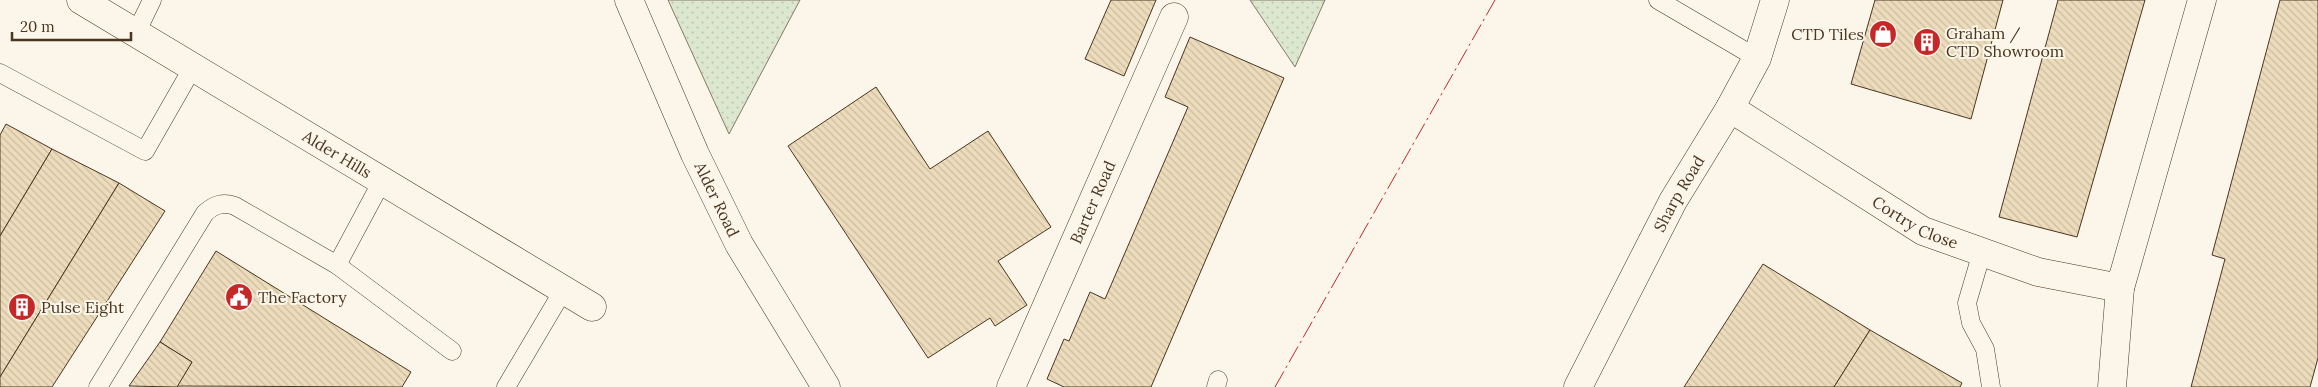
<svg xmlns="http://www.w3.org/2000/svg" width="2318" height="387" font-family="Lora,serif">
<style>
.grass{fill:url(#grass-dots);stroke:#887966}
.building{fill:url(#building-back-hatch);stroke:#4a3520}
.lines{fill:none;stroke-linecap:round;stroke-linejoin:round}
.lane-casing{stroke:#4a3520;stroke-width:19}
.street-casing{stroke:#4a3520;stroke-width:29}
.primary-casing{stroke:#4a3520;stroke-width:29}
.lane{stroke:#fbf6e9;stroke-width:18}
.street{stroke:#fbf6e9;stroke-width:28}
.primary{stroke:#fbf6e9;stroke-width:28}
.power{stroke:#c62828;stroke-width:1;stroke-dasharray:18 4 2.5 4;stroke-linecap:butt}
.labels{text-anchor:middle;stroke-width:4;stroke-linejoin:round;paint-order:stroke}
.poi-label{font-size:16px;fill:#4a3520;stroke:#fbf6e9;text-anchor:start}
.street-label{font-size:16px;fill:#4a3520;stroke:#fbf6e9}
</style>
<defs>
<pattern id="grass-dots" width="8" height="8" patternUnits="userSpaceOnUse" patternTransform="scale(1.25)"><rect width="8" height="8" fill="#dce7d0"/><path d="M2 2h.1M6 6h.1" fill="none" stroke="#bec7b2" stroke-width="1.8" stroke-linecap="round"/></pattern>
<pattern id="building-back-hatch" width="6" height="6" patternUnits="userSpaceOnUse" patternTransform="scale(1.25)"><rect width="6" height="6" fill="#ecdcbc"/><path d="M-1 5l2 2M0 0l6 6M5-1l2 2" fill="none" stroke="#ccbda1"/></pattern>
</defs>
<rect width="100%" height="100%" fill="#fbf6e9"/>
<!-- grass -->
<g class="grass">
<path d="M668 0H800L729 134Z"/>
<path d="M1250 0H1325L1295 67Z"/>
</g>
<!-- building -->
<g class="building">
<path d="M1111 0H1156L1124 76 1085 59Z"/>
<path d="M1875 0H2003L1971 119 1851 84Z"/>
<path d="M2058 0H2145L2077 237 1999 217Z"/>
<path d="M2280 0H2318V358L2310 387H2191L2225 259 2212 255Z"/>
<path d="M1190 37 1284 78 1151 387H1064L1047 379 1064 339 1069 341 1090 292 1105 299 1188 107 1165 97Z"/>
<path d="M876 87 930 169 988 131 1051 227 998 261 1027 305 995 326 990 318 928 358 788 146Z"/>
<path d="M6 124 52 149 0 236V135Z"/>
<path d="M52 149 119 183 0 377V236Z"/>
<path d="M119 183 165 211 52 387H0V377Z"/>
<path d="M216 251 411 372 402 387 177 386 192 362 160 342Z"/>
<path d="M1763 264 1870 330 1834 387H1684Z"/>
<path d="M1870 330 1962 383 1960 387H1834Z"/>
<path d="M160 342 192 362 177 387 129 386Z"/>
</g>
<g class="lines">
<!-- lane casing -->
<g class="lane-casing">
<g id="lane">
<path d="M1658 0 1757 58"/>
<path d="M136 33 152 0"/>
<path d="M0 73 145 151 193 67"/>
<path d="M1982 252 1967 303 1971 323 1985 349 1991 387"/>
<path d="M337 265 452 351"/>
<path d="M98 387 205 213C215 204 223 202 235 206L337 265 382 181"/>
<path d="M506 387 564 289"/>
<path d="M1216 387 1218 380"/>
</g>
</g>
<!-- street casing -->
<g class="street-casing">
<g id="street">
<path id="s1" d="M81 0 592 307"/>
<path id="s2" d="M1730 108 1923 231 2038 272 2120 288 2202 0"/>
<path id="s3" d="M1011 387 1174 17"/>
<path id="s4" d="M1578 387 1673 201 1730 108 1757 58 1775 0"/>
<path d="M2112 387 2120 288"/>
</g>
</g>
<!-- primary casing -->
<g class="primary-casing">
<g id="primary">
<path id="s5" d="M629 0 695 154 739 244 826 387"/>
</g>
</g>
<!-- lane -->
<use href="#lane" class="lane"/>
<!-- street -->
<use href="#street" class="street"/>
<!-- primary -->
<use href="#primary" class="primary"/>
<!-- power -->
<path class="power" d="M1275 387 1495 0"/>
</g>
<!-- icons -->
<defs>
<g id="shop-disc" transform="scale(1.4375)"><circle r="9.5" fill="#c62828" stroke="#fbf6e9"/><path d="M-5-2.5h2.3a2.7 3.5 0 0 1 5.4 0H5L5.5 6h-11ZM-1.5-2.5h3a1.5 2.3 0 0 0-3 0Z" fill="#fff"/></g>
<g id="building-disc" transform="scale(1.4375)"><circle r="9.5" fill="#c62828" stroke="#fbf6e9"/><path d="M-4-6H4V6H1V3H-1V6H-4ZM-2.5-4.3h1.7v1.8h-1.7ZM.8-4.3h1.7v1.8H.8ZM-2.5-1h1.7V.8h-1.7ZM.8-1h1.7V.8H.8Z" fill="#fff"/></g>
<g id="civic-disc" transform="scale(1.4375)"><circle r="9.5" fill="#c62828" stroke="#fbf6e9"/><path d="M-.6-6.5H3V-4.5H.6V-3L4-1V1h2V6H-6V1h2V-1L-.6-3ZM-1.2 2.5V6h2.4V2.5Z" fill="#fff"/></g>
</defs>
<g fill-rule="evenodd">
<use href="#shop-disc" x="1883" y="34"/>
<use href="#building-disc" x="1927" y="42"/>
<use href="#civic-disc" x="239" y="297"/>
<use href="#building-disc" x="22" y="307"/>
</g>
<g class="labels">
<!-- poi labels -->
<g class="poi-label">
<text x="1946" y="39">Graham /<tspan x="1946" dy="18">CTD Showroom</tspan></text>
<text x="1864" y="40" text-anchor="end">CTD Tiles</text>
<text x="258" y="303">The Factory</text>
<text x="41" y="313">Pulse Eight</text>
</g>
<!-- street labels -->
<g class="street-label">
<text dy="6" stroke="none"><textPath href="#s1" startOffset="299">Alder Hills</textPath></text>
<text dy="6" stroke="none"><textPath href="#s4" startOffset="218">Sharp Road</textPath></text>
<text dy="6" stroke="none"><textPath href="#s5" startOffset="218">Alder Road</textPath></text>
<text dy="6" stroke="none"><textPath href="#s3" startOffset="202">Barter Road</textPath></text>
<text dy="6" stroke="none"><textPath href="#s2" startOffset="218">Cortry Close</textPath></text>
</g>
</g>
<!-- scale -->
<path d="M12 32v8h119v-8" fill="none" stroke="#4a3520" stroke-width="2.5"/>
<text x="20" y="32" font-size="15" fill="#4a3520" stroke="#fbf6e9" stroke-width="4" paint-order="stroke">20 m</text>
</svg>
